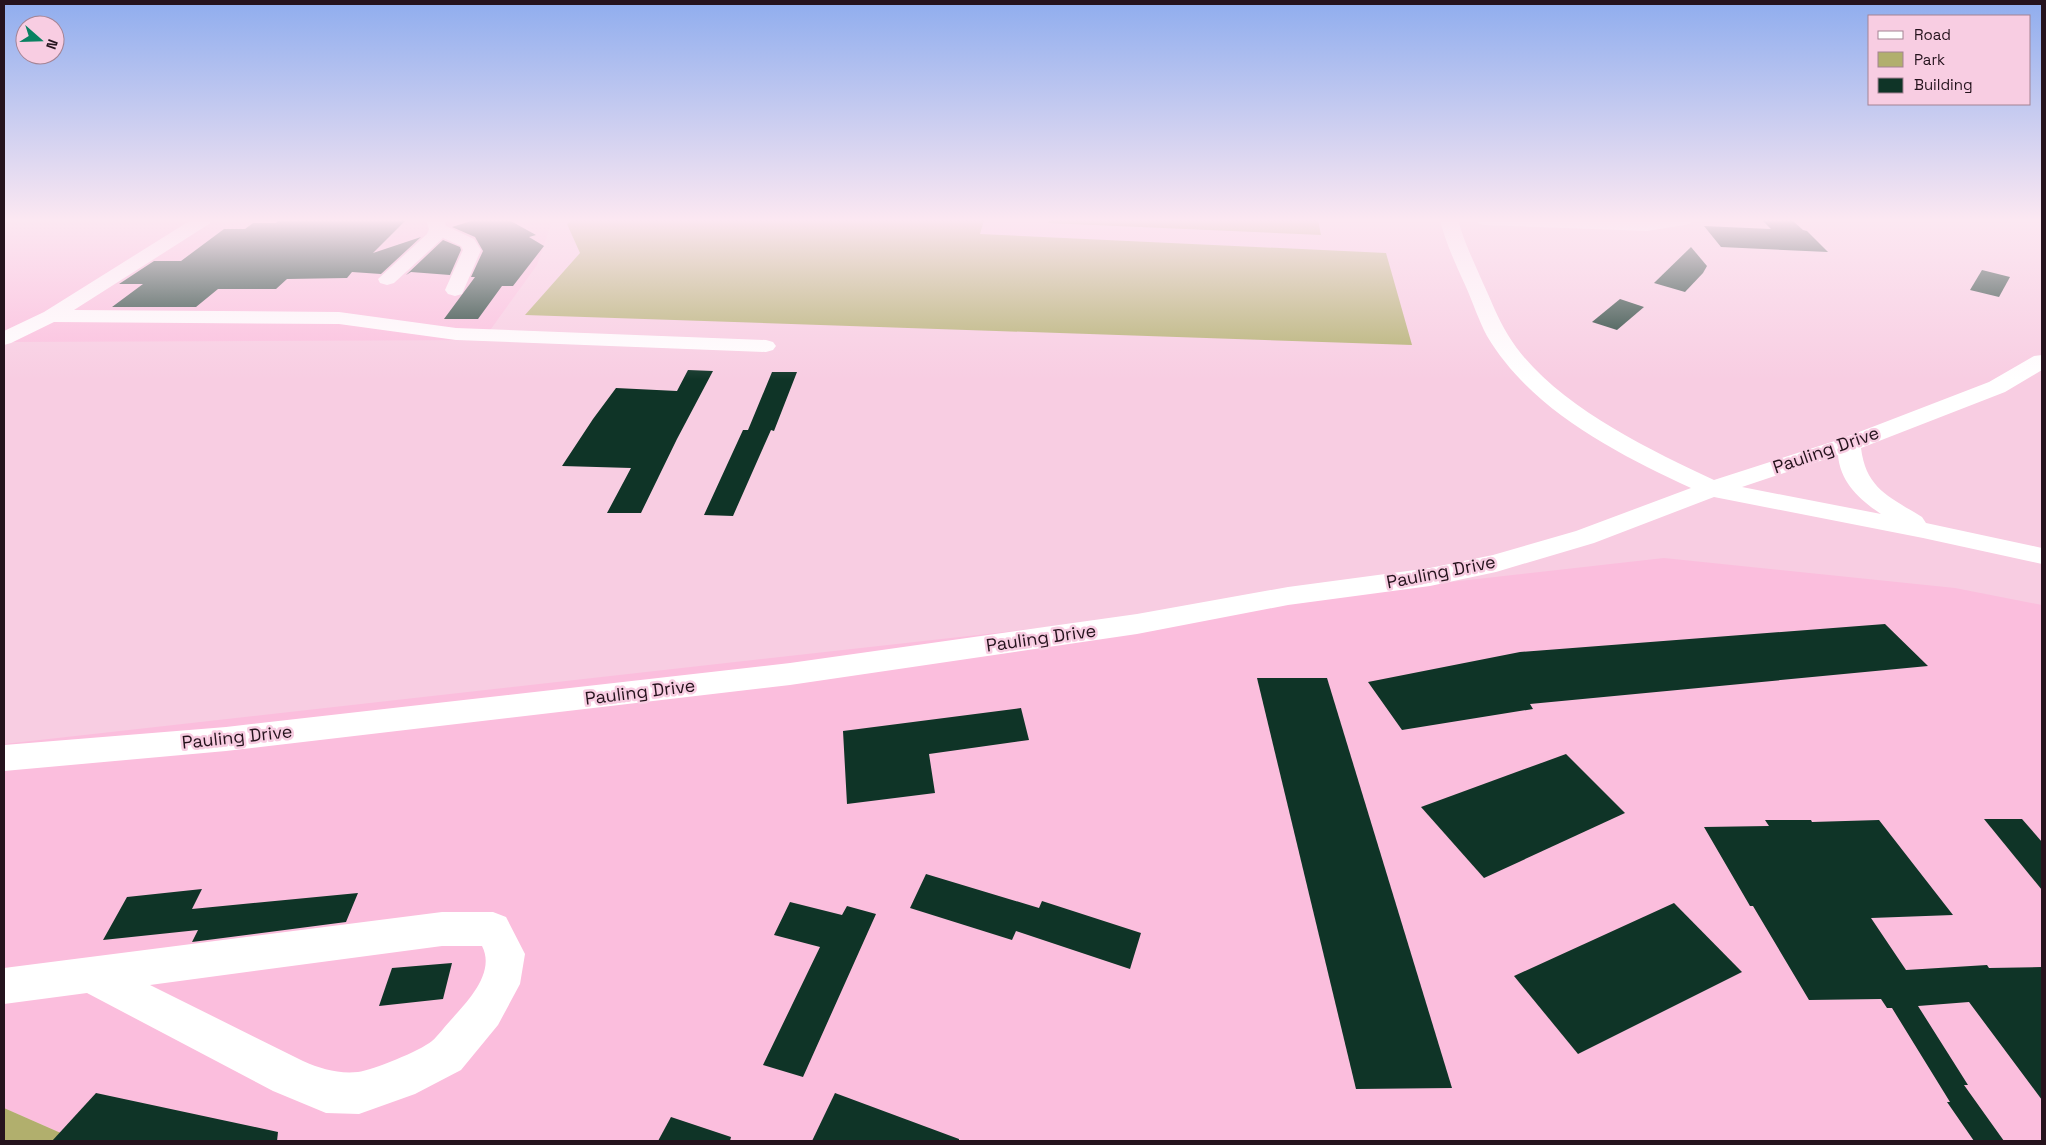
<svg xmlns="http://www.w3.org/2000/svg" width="2046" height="1145" font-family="'Space Grotesk',sans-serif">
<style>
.built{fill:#fbbedd}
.green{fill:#b1af6d}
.building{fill:#0f3427}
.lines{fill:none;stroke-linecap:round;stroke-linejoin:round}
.minor{fill:#fff;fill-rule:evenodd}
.labels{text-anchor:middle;stroke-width:5;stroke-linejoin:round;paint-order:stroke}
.street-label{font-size:18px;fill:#25131d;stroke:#f8cde2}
</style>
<rect width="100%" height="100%" fill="#f8cde2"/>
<!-- built -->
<g class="built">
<path d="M4 220H555L551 225 537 265 483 340 4 342Z"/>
<path d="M1664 558 1955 588 2042 605V1141H80L4 1108V744Z"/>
</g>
<!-- green -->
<g class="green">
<path d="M572 220H984L980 234 1386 253 1412 345 525 315 580 253 567 224Z"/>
<path d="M1049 220H1318L1321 235 1048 223Z"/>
<path d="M4 1108 79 1141H4Z"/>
</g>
<!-- building -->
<g class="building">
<path d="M406 220 373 253 421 237 381 274 352 272 347 278 287 279 276 289H218L196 307H112L143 284H119L154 261H181L224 229H245L253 223H276L278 221Z"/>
<path d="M474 220H509L536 235 529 237 544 246 513 286H502L478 319H444L475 277H471L483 251 475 237 452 227Z"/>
<path d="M1762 220H1792L1803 230 1807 231 1828 252 1721 247 1704 226 1771 229Z"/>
<path d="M443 240 460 247 461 250 450 275 411 272 406 275Z"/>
<path d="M1691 247 1707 266 1703 273 1685 292 1654 283Z"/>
<path d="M1982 270 2010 277 1999 297 1970 290Z"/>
<path d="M1620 299 1644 307 1617 330 1592 322Z"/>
<path d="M688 370 713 371 677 439 641 513H607L631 468 562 466 593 419 616 388 677 391Z"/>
<path d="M772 372H797L774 431 771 430 733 516 704 515 743 430H748Z"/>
<path d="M1885 624 1928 666 1530 704 1533 709 1402 730 1368 682 1520 652Z"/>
<path d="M1257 678H1327L1452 1088 1356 1089Z"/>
<path d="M1021 708 1029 740 929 754 935 793 847 804 843 731Z"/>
<path d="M1566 754 1625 813 1484 878 1421 807Z"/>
<path d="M1984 819H2022L2042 842V890Z"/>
<path d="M1765 820H1811L1812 822 1879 820 1953 915 1871 918 1906 970 1987 965 1989 968 2042 967V1100L1969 1002 1918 1006 1968 1085H1964L2004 1141H1974L1947 1102H1950L1892 1008H1887L1881 999 1809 1000 1753 906H1750L1704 827 1769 826Z"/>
<path d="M926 874 1039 908 1042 901 1141 933 1130 969 1016 931 1012 940 910 908Z"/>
<path d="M202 889 192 909 358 893 346 922 192 942 198 930 103 940 127 897Z"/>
<path d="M790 902 842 915 847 906 876 914 803 1077 763 1065 820 947 774 935Z"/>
<path d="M1674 903 1742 972 1578 1054 1514 976Z"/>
<path d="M452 963 443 999 379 1006 392 968Z"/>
<path d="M96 1093 278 1132 277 1141H52Z"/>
<path d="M835 1093 959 1139V1141H812Z"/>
<path d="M671 1117 731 1137 730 1141H658Z"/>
</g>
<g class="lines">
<!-- minor -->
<g class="minor">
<path d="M191 220H212L209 224 74 310 339 312 456 328 766 340 773 342 776 346 773 350 766 352 456 340 339 324 54 322 11 343 4 345V331L44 312Z"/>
<path d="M426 220H444L446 226 474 239 481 250 462 294 455 296 448 294 445 290 463 250 461 246 443 238 394 283 387 285 380 283 378 279 427 234 429 229Z"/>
<path d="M1440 220H1458C1464 242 1474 262 1483 283 1491 300 1498 319 1508 335 1548 401 1645 448 1714 480L1841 439 1989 382 2034 356 2042 355V370L2005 392 1861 448C1866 489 1890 497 1922 517L1926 523 2042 548V564L1923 538 1714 497 1594 543 1496 572 1430 586 1288 605 1137 634 790 685 226 751 4 771V745L226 727 790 663 1137 614 1288 587 1430 568 1493 555 1576 531 1691 488C1616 453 1531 410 1487 336 1479 321 1473 303 1466 287 1456 265 1446 244 1440 220ZM1838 455C1840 482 1860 500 1881 514L1742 487Z"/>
<path d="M1476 220H1693L1690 224 1647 231 1485 225 1479 224Z"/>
<path d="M442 912H493L506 917 525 954 520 984 498 1025 461 1070 415 1094 359 1114 326 1113 273 1091 87 993 4 1004V968ZM442 946H482C496 973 467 1002 450 1021 444 1027 438 1036 432 1041 420 1051 373 1070 358 1072 338 1074 321 1069 303 1061L150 985Z"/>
</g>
</g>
<!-- sky -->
<linearGradient id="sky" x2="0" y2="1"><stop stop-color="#8fadee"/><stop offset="0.58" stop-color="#fce8f2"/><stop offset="1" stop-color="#fce8f2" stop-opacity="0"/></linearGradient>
<rect width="2046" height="380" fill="url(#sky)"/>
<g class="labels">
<!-- street labels -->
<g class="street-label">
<text transform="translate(1826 450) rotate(-19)" y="6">Pauling Drive</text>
<text transform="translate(1441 572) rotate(-11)" y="6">Pauling Drive</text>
<text transform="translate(1041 638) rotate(-8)" y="6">Pauling Drive</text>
<text transform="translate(640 692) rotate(-7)" y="6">Pauling Drive</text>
<text transform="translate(237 737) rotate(-6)" y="6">Pauling Drive</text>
</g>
</g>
<!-- border -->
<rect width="2046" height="1145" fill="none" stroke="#25131d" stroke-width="10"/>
<!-- legend -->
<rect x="1868" y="15" width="162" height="90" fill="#f8cde2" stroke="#a48393"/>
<rect x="1878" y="31" width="25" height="8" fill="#ffffff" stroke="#a48393"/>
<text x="1914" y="40" font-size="15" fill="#25131d">Road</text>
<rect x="1878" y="52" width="25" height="15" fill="#b1af6d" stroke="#a48393"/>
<text x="1914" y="65" font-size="15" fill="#25131d">Park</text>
<rect x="1878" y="78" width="25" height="15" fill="#0f3427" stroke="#a48393"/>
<text x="1914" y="90" font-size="15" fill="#25131d">Building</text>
<!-- north arrow -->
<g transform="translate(40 40) rotate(110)"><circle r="24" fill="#f8cde2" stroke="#a48393"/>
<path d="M0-4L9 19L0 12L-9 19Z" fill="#098161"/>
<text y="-8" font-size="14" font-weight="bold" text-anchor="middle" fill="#25131d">N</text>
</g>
</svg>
